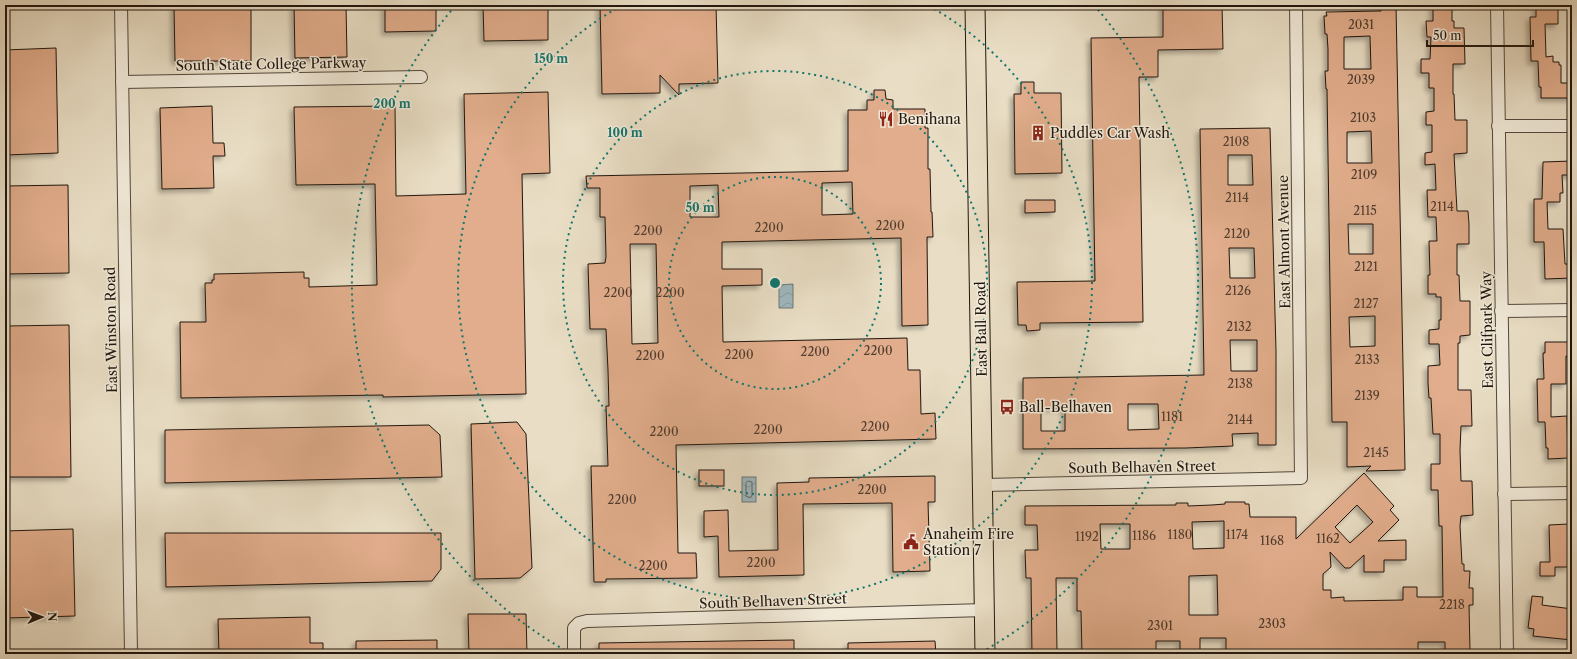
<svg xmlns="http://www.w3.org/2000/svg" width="1577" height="659" font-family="'Libre Caslon Text',serif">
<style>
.water{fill:url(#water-waves);stroke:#6c7879}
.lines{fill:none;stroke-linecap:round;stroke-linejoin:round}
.shore{stroke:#606868;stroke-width:1}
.building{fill:#e1ad8c;stroke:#20160e;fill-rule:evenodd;filter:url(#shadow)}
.street-casing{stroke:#52483c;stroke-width:14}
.primary-casing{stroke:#20160e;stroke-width:21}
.street{stroke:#f1ead9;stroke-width:12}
.primary{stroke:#e9dec5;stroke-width:19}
.ring{fill:none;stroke:#0f766e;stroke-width:2;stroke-dasharray:2 4}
.labels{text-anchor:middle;stroke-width:3;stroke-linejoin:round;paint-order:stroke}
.number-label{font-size:12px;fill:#503c2e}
.street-label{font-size:14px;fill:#20160e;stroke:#f1ead9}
.poi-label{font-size:14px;fill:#20160e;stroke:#f1ead9;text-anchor:start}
.centre{fill:#0f766e;stroke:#f1ead9;stroke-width:2}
.ring-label{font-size:12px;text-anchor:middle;font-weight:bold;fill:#0f766e;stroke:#f1ead9;stroke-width:3;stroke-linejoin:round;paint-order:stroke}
</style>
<defs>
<pattern id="water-waves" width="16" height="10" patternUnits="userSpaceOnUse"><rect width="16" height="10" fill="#9fb9c1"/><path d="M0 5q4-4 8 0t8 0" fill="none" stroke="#899ea5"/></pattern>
<filter id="shadow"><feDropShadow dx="-3.5" dy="3.5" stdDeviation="2" flood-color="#0004"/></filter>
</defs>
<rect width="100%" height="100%" fill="#e9dec5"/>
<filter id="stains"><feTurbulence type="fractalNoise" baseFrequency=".005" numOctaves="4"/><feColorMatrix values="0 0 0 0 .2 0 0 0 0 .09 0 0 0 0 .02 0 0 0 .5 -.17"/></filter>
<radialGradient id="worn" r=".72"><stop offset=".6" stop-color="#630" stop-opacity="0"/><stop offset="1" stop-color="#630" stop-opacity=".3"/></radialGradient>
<!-- water -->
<g class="water">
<path d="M793 284V308H779V285Z"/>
<rect x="742" y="477" width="14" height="25"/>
</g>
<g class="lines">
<!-- shore -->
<path class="shore" d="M748 481 752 482V496L750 498 746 496V483Z"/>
</g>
<!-- building -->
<g class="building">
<path d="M174 5H251V61H175Z"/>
<path d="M294 5H346L347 57 295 58Z"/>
<path d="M385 5H436V31L385 32Z"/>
<path d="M483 5H548V40L484 41Z"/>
<path d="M600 5H716L718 83 679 84V95L660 75V93L602 94Z"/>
<path d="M1163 5H1222L1223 49 1158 50V77H1139L1143 322 1040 323V330L1027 331 1026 325H1018L1017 282 1095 281 1091 38 1163 37Z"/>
<path d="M1381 5H1396L1405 470 1366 471 1371 466 1347 467V422H1332L1327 89H1326L1325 71H1328V49L1327 34H1325L1324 16H1327L1326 12 1381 11ZM1370 36 1371 69H1344V37ZM1371 131 1372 163H1347V132ZM1348 224H1373V254H1349ZM1375 316V346L1350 347 1349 317Z"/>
<path d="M1433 5H1452V21H1454V28H1464L1465 64H1453V94H1454L1455 120H1467V153L1454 154 1457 211H1468L1469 224V244H1457V275H1459L1460 301H1470V335L1460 336V343H1458V390H1471L1472 426H1461L1460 450 1461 481H1472L1473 515 1461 516 1460 526 1462 564H1464V571H1470L1469 588H1473V605H1469L1470 651H1445V642H1418V654H1226V638H1200V654H1180V641H1156V654H1082L1081 611H1077V578H1056L1057 654H1032L1031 578H1026L1025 550H1038L1037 525H1025V506L1176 505V503H1188V506L1212 505 1225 504V502H1245V504H1249L1250 517H1296V539L1364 473 1394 506 1390 510 1399 520 1378 541 1406 540V560H1384V572H1364V555L1350 568H1345L1330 552 1331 567 1323 574V590H1331V598L1344 597V601L1403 600V587H1417V597H1443L1442 526H1439L1438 490H1431V464H1440V434H1433L1431 398H1429L1428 383V366L1440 365 1439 344H1429V330L1439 329V320H1441V297H1436V294H1428V275H1430L1429 241H1437L1436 217H1428L1427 190H1436L1435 164 1425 165V153L1432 152V125H1426V112L1434 111V88H1429V73H1421V59H1430L1431 37H1427L1426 21H1433ZM1357 505 1373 522 1350 543 1335 527ZM1224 521V548L1193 549 1192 522ZM1100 524H1130V549H1101ZM1217 575 1218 615H1189V576Z"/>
<path d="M1536 5H1558V24H1545L1546 57 1553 56V62H1559V65H1561V83H1572V98H1541V87H1539L1538 61H1531L1530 17H1536Z"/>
<path d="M56 48 58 153 5 155V50Z"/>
<path d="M1021 82H1034V93H1061L1062 173 1015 174 1014 94H1021Z"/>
<path d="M874 90H885L886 99 893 100V109H925V128H928V169H930L931 212H932L933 237H927L928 325 902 326 901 238 722 242V269H762V285L722 286 723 342 907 338 908 370H920L921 414 935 413 936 439 676 445 678 553H696L697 578 606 579V582H594L591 466H608L606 406H609L608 370 606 329H590L588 264 605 263 606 257 605 217H600V188H587L586 176 848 171V110H867V100H874ZM852 182 853 214 822 215V183ZM718 185 719 217H690V186ZM630 244H656L658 343 632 344Z"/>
<path d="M548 92 550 173 522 174 526 394 383 397V395L181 398 180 322H206L205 283H212V280H214V274L304 272V278H309V287L377 285 375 184 296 185 294 107 395 106 396 196 466 194 464 94Z"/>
<path d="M212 106 213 143H224L225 156H213L214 188 162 189 160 108Z"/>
<path d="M1270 128 1276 351V445H1258V433L1232 434 1233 446 1186 448 1023 449V378L1204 375 1200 129ZM1228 155H1252L1253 185H1228ZM1229 248H1254L1255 278H1230ZM1230 340H1257V371H1231ZM1128 404H1158L1159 429 1128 430ZM1041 408H1065V431H1041Z"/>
<path d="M1572 161V175H1562L1563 193H1560V202H1547L1548 229H1563L1565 264H1572V278L1545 279 1544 242H1534V199H1542L1543 162Z"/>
<path d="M68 185 69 273 5 274V186Z"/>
<path d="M1025 200H1055V212L1025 213Z"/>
<path d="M69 325 71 477H9L7 326Z"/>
<path d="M1545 342H1572V356H1566V384H1551V417L1567 416 1568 458 1548 459V448H1546L1545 422H1538L1537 379H1544L1543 353H1545Z"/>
<path d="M517 422 526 434 532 568 520 578 475 579 471 424Z"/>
<path d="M429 425 440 435 442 477 165 483V430Z"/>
<rect x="699" y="470" width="25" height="16"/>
<path d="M935 476V502H928L930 571 893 572 892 503 803 504 804 575 719 577 718 536 704 537V511L728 510 729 551 778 550 777 483 809 482V478Z"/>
<path d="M1569 524V567H1555V576H1540V562H1550L1549 525Z"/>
<path d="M73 529 75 616 5 618V531Z"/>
<path d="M165 533H441V569L432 581 166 587Z"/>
<path d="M1532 596 1543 597 1542 605 1572 609V640L1533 636 1534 629 1528 628Z"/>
<path d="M468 614H526L527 654H469Z"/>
<path d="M310 617V643H323V654H219L218 619Z"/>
<path d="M437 640V654H356V641Z"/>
<path d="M794 640V654H599V643Z"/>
<path d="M935 641 936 654H848V643Z"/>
</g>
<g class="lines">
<!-- street casing -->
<g class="street-casing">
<g id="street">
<path d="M121 5 131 654"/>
<path d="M1497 5 1507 654"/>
<path d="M122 82 421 77"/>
<path d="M1498 126H1572"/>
<path d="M1501 311 1572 310"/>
<path d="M984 485 1301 478 1296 5"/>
<path d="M1504 494 1572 493"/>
<path d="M574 654V628L579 623 587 621 985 610"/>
</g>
</g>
<!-- primary casing -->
<g class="primary-casing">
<path id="primary" d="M975 5 985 654"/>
</g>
<!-- street -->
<use href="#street" class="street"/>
<!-- primary -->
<use href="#primary" class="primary"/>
</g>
<!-- distance rings -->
<g class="ring">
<circle cx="775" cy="283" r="106"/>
<circle cx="775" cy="283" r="212"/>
<path d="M929 6A317 317 0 1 1 621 6"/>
<path d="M570 653A423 423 0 0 1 456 5M1094 5A423 423 0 0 1 980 653"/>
</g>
<!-- icons -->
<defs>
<g id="restaurant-bare" transform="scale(1.2)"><path d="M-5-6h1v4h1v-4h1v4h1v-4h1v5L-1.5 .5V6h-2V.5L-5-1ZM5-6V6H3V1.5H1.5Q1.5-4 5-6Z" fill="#8f2418" stroke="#f1ead9" stroke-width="2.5" paint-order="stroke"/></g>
<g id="building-bare" transform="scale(1.2)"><path d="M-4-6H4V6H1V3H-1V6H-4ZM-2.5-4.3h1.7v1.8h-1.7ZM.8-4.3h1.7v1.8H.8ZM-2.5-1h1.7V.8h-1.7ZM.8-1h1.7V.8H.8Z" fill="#8f2418" stroke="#f1ead9" stroke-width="2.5" paint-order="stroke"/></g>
<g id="bus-bare" transform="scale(1.2)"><path d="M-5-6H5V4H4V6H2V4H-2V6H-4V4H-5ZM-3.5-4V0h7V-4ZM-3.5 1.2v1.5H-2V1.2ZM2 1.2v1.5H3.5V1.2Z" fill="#8f2418" stroke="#f1ead9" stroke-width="2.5" paint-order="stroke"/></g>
<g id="civic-bare" transform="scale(1.2)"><path d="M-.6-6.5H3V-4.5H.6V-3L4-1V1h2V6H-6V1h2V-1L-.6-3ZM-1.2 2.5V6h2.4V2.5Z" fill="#8f2418" stroke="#f1ead9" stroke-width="2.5" paint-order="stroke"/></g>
</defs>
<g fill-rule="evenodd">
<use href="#restaurant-bare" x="886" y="119"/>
<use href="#building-bare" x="1038" y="133"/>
<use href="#bus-bare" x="1007" y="407"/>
<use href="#civic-bare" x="911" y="542"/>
</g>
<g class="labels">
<!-- number labels -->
<g class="number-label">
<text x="1361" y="29">2031</text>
<text x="1361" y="84">2039</text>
<text x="1363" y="122">2103</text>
<text x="1236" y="146">2108</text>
<text x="1364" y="179">2109</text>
<text x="1237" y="202">2114</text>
<text x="1442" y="211">2114</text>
<text x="1365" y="215">2115</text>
<text x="890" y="230">2200</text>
<text x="769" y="232">2200</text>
<text x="648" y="235">2200</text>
<text x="1237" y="238">2120</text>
<text x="1366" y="271">2121</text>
<text x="1238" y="295">2126</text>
<text x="618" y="297">2200</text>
<text x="670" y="297">2200</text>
<text x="1366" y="308">2127</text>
<text x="1239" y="331">2132</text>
<text x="878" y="355">2200</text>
<text x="815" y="356">2200</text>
<text x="739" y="359">2200</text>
<text x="650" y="360">2200</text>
<text x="1367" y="364">2133</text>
<text x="1240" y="388">2138</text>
<text x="1367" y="400">2139</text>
<text x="1172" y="421">1181</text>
<text x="1240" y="424">2144</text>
<text x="875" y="431">2200</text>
<text x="768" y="434">2200</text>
<text x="664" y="436">2200</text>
<text x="1376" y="457">2145</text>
<text x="872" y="494">2200</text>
<text x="622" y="504">2200</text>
<text x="1180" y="539">1180</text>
<text x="1237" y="539">1174</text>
<text x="1144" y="540">1186</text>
<text x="1087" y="541">1192</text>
<text x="1328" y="543">1162</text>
<text x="1272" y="545">1168</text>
<text x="761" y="567">2200</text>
<text x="653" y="570">2200</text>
<text x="1452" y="609">2218</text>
<text x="1272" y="628">2303</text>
<text x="1160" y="630">2301</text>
</g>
<!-- street labels -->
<g class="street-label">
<text transform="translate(271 64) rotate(-1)" y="5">South State College Parkway</text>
<text transform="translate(1284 242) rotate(-91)" y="5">East Almont Avenue</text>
<text transform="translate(981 329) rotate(-91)" y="5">East Ball Road</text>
<text transform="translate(111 330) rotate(-91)" y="5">East Winston Road</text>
<text transform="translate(1487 330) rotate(-91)" y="5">East Clifpark Way</text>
<text transform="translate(1142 467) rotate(-1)" y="5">South Belhaven Street</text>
<text transform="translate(773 601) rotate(-2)" y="5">South Belhaven Street</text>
</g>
<!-- poi labels -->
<g class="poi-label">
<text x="898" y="124">Benihana</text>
<text x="1050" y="138">Puddles Car Wash</text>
<text x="1019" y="412">Ball-Belhaven</text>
<text x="923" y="539">Anaheim Fire<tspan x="923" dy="16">Station 7</tspan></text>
</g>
</g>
<circle cx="775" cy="283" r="6" class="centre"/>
<g class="ring-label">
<text x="551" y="63">150 m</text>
<text x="392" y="108">200 m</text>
<text x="625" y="137">100 m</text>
<text x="700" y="212">50 m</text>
</g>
<!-- margin -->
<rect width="1577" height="659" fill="none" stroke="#e9dec5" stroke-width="20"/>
<rect x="6" y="6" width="1565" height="647" fill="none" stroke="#20160e" stroke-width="2"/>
<rect x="10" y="10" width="1557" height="639" fill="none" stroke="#20160e"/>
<!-- north arrow -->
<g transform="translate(42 617) rotate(89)" stroke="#f1ead9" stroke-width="3" paint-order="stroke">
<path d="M0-3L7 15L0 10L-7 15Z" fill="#20160e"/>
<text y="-6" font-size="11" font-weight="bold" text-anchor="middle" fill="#20160e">N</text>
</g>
<!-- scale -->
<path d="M1427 40v6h106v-6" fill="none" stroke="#20160e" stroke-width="2"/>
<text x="1433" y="40" font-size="12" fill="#20160e" stroke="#f1ead9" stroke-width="3" paint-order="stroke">50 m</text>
<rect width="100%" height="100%" filter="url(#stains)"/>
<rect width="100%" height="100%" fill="url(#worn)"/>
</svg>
